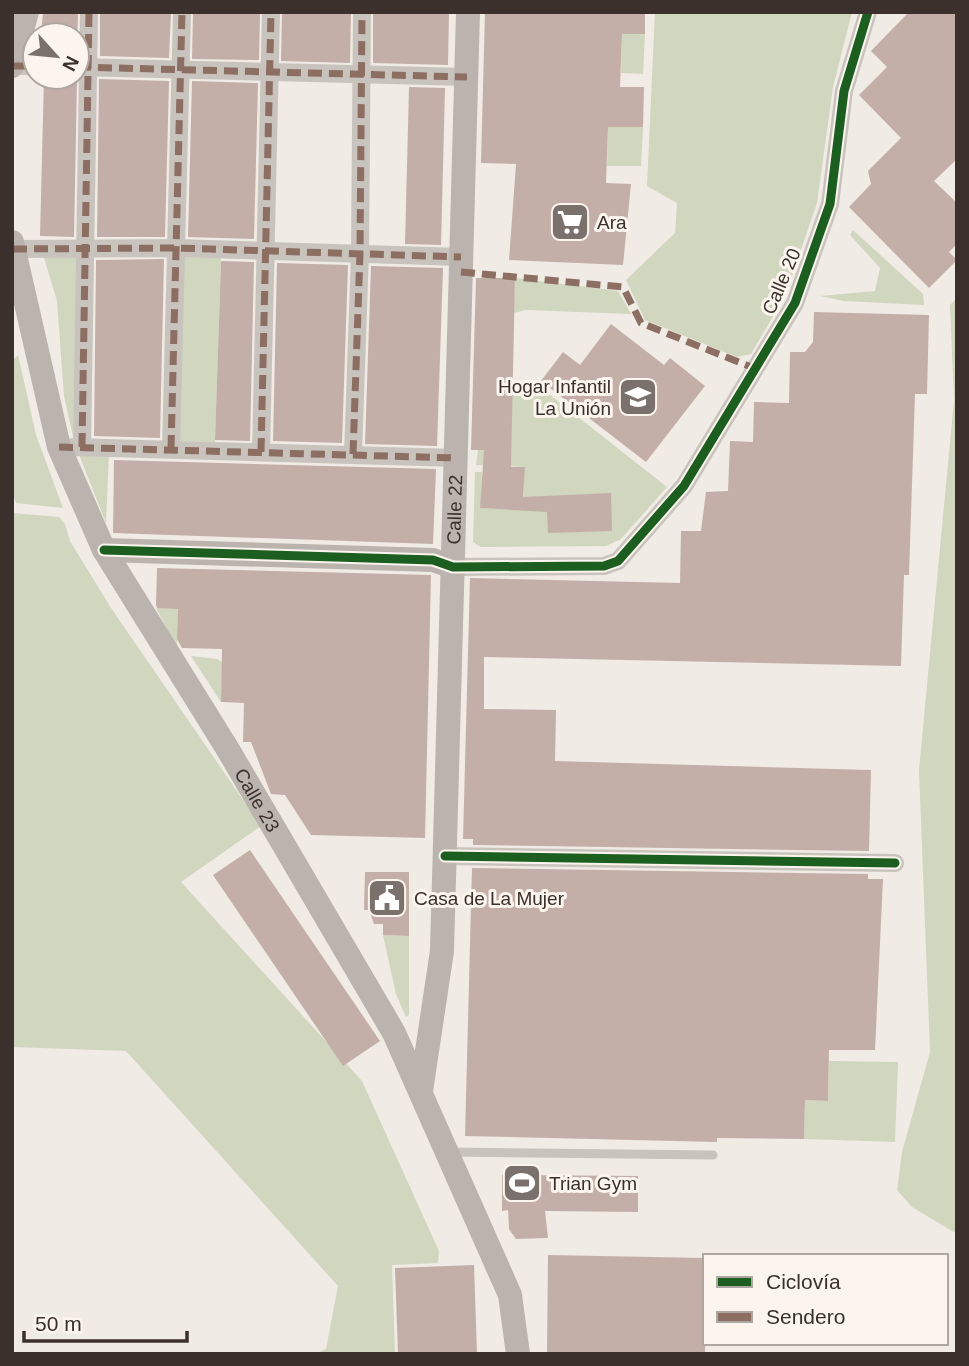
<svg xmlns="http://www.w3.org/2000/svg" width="969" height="1366" font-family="Arial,sans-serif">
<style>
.green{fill:#d1d6bf}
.building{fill:#c3afa7}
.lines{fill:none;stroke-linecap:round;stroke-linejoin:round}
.lane{stroke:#c9c3be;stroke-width:9}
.street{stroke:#c9c3be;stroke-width:18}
.secondary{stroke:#bab3ae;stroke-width:24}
.quiet{stroke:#8d6e63;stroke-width:7;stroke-dasharray:14 7;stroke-linecap:butt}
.cycleway-casing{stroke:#fbf5ee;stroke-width:13}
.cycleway{stroke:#1b5e20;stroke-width:9}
.labels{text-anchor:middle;stroke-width:6;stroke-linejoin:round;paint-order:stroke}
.poi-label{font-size:19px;fill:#3b302b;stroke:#fbf5ee;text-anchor:start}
.street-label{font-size:19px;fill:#3b302b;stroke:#fbf5ee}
</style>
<rect width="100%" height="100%" fill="#f0ebe5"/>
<!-- green -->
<g class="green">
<path d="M655 12H852L833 87 817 203 785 296 751 354 737 357 645 320 626 280 675 233 677 203 647 186Z"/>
<path d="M622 34H645L643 74 621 73Z"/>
<path d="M608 126 643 127 641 166H607Z"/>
<path d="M853 230 923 294 924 305 844 301 820 296 875 291 880 268 850 235Z"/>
<path d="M42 251 82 252 74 441 64 396 57 301Z"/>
<path d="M182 257 221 258 215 442 176 441Z"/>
<path d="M515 278 618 291 631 314 526 310 514 313Z"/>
<path d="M957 298V1234L912 1207 897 1190 902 1152 930 1052 919 770 954 400 950 305Z"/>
<path d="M18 355 36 435 63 508 16 503 12 491V361Z"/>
<path d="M512 382 545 391 667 487 621 539 606 546 481 547 473 542 475 472H482L481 508 523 510 524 467 476 465 478 450 511 451Z"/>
<path d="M78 452H109L106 523Z"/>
<path d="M12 513 59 517 65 524 70 541 111 608 261 826 181 882 362 1081 439 1251 438 1263 392 1265 395 1354H315L326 1349 338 1286 126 1051 12 1047Z"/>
<path d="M156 608H178L177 648Z"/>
<path d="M191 656 217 659 222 662 221 702Z"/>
<path d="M383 935 409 936V1015L406 1017 396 994Z"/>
<path d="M829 1061 898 1062 895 1142 804 1139 805 1100 828 1101Z"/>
</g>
<!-- building -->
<g class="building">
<path d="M43 12H78L77 51V35H41Z"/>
<path d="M100 12H171L169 58 100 56Z"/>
<path d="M193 12H260L259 60 192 59Z"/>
<path d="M282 12H351L350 63 281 61Z"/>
<path d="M373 12H449L448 65 373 63Z"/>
<path d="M485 12H645V34H622L620 87H644L643 127H608L606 183 631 184 623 265 509 260 516 164 481 163Z"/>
<path d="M909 12H957V159L934 181 957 203V244L949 252 957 260 929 288 849 207 871 184 868 171 901 138 859 95 887 67 871 51Z"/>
<path d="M44 77 77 78 74 237 40 236Z"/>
<path d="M99 79 169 81 165 237H97Z"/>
<path d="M192 81 258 83 254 239 188 237Z"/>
<path d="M409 87 445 88 441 245 405 244Z"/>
<path d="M164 259 160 438 94 436 96 260Z"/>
<path d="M221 261 254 262 250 441 215 440Z"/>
<path d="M277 263 348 265 342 443 273 441Z"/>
<path d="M371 266 443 268 437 446 365 444Z"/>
<path d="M476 278H515L511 467H525L523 497 611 493 612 531 548 533 547 512 480 508 484 450H471Z"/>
<path d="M814 312 929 315 927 394H915L909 575H904L901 666 484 657V709L556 710 555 761 871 770 869 851 473 845V839H463L470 578 680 583 681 531H701L706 492 728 491 730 441 753 442 754 402 789 403 790 352H805L813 342Z"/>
<path d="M611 324 664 365 670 358 705 386 646 462 541 381 563 352 580 365Z"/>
<path d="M114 460 436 469 433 544 113 533Z"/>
<path d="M157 568 431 575 425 838 311 835 285 795 271 794 251 742H243L244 703 221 702 222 649 182 648 177 639 178 609 157 608 156 605Z"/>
<path d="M250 850 380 1041 343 1066 213 875Z"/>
<path d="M472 868 868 874V879H883L875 1050H829L828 1101 805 1100 804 1139 717 1138V1142L465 1136Z"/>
<path d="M365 872H409V936L383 935V924H374L369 910H364Z"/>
<path d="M502 1175 638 1176V1212L545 1211 548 1238 516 1239 509 1229 508 1210 502 1211Z"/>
<path d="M548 1255 705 1258V1354H547Z"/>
<path d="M474 1265 477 1354H398L395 1268Z"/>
</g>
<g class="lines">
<!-- lane -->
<path class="lane" d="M449 1152 713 1155"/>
<!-- street -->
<g class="street">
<path d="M12 66H35"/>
<path d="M77 67 467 77"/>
<path d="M13 249 176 248 461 257"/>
<path d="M73 447 457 458"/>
<path d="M82 447 89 12"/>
<path d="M171 449 182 12"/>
<path d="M261 452 271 12"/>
<path d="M353 454 360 253 362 12"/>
<path d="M453 567 604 566 618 561 684 486 795 303 830 204 844 91 868 12"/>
<path d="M445 856 895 863"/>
</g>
<!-- secondary -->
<g class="secondary">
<path d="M12 66 27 12"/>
<path id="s1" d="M12 242 59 447 104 550 227 748 394 1033 510 1295 518 1354"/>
<path d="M104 550 433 560 453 567"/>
<path id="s2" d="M421 1091 442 951 468 12"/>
</g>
<!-- quiet -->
<g class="quiet">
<path d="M12 66H35"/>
<path d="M77 67 467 77"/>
<path d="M13 249 176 248 461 257"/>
<path d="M461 272 623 287 641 323 756 369"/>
<path d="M59 447 457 458"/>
<path d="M82 447 89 12"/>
<path d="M171 449 182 12"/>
<path d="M261 452 271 12"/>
<path d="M353 454 360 253 362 12"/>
</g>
<!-- cycleway casing -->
<g class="cycleway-casing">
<g id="cycleway">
<path d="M104 550 433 560 453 567 604 566 618 561 684 486 795 303 830 204 844 91 868 12"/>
<path d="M445 856 895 863"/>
</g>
</g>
<!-- cycleway -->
<use href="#cycleway" class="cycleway"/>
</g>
<!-- icons -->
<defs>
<g id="supermarket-square" transform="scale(2.0125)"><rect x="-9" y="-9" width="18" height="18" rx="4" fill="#7a716c" stroke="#fbf5ee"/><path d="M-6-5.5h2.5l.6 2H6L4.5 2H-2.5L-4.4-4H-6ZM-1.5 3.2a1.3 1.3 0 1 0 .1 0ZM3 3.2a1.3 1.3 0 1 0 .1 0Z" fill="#fff"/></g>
<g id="school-square" transform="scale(2.0125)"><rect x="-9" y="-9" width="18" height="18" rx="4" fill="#7a716c" stroke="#fbf5ee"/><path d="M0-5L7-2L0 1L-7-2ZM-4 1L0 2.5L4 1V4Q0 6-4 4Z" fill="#fff"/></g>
<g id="civic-square" transform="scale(2.0125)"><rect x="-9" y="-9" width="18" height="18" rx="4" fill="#7a716c" stroke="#fbf5ee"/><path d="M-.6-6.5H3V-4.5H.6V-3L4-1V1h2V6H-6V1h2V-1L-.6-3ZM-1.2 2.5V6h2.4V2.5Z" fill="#fff"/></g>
<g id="stadium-square" transform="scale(2.0125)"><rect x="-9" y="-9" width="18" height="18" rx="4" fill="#7a716c" stroke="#fbf5ee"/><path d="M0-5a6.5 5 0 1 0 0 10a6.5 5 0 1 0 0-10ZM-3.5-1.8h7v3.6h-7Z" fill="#fff"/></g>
</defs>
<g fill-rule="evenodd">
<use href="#supermarket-square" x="570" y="222"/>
<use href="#school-square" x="638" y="397"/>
<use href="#civic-square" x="387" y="898"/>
<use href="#stadium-square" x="522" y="1183"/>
</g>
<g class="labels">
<!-- poi labels -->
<g class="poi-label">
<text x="597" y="229">Ara</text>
<text x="611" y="393" text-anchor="end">Hogar Infantil<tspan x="611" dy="22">La Unión</tspan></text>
<text x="414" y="905">Casa de La Mujer</text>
<text x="549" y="1190">Trian Gym</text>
</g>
<!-- street labels -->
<g class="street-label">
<text transform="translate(781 281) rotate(-67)" y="7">Calle 20</text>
<text dy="7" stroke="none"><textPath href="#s2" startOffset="583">Calle 22</textPath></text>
<text dy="7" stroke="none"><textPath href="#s1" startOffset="616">Calle 23</textPath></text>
</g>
</g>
<!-- border -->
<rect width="969" height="1366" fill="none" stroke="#3b302b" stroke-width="28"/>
<!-- legend -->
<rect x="703" y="1254" width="245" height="91" fill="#fbf5ee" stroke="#aea6a0" stroke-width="2"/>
<rect x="717" y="1277" width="35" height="10" fill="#1b5e20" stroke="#aea6a0" stroke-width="2"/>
<text x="766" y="1289" font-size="21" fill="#3b302b">Ciclovía</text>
<rect x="717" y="1312" width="35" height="10" fill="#8d6e63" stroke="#aea6a0" stroke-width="2"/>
<text x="766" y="1324" font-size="21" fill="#3b302b">Sendero</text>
<!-- north arrow -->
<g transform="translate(56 56) rotate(117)"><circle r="33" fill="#fbf5ee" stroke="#aea6a0" stroke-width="2"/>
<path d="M0-5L12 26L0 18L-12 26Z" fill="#7a716c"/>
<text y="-10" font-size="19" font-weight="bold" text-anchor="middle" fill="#3b302b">N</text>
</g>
<!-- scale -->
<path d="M24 1331v10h163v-10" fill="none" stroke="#3b302b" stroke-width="3.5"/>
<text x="35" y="1331" font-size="21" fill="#3b302b" stroke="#fbf5ee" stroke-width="5" paint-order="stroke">50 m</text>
</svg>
